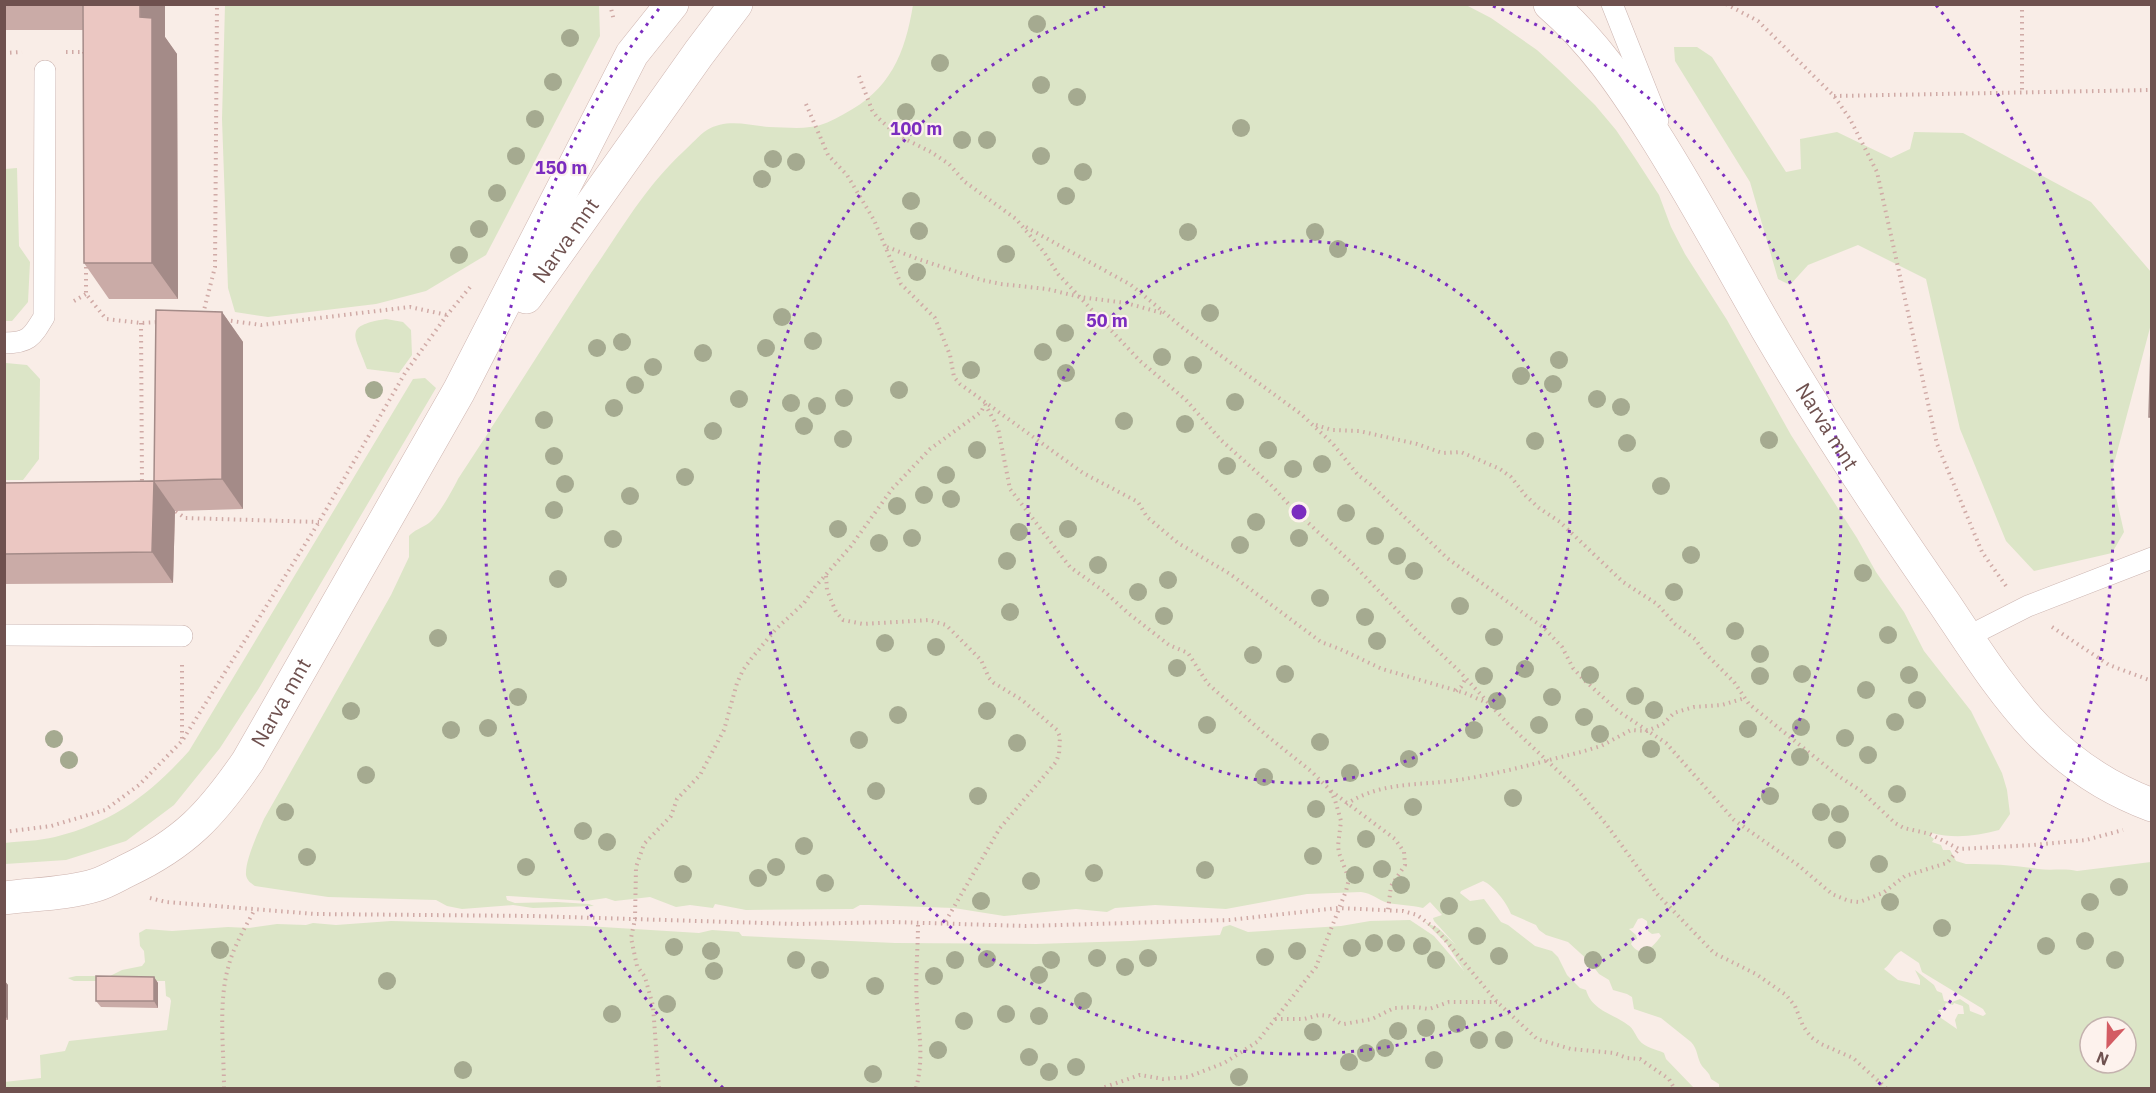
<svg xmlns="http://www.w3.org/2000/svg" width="2156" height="1093" font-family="'IBM Plex Sans',sans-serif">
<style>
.green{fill:#dce5c7;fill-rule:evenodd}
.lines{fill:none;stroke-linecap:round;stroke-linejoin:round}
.lane-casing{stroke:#ccb5b1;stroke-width:22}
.secondary-casing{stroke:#ceb4af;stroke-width:34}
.path{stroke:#d0aaa6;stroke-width:4;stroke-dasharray:1.5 4.5;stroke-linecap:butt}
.lane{stroke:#fff;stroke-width:21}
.secondary{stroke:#fff;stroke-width:33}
.tree{fill:#a5aa90}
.wall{fill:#caaba7}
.shaded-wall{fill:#a48b88}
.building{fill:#ebc7c2;stroke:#a48b88;stroke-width:1.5}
.ring{fill:none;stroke:#7b2cbf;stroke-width:3;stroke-dasharray:3 6}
.labels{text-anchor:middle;stroke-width:4.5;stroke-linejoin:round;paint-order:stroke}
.street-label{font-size:21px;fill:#6f514f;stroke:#fdf2ed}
.centre{fill:#7b2cbf;stroke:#fdf2ed;stroke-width:3}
.ring-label{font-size:18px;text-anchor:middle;font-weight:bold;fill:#7b2cbf;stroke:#fdf2ed;stroke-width:4.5;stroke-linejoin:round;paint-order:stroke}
</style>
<rect width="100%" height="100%" fill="#f9ede7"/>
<!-- green -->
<g class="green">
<path d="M225 5H599L600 36 486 255 426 291 376 304 268 317 235 312 228 288 222 119Z"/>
<path d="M913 5H1466L1491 18 1537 50 1559 70 1595 105 1616 130 1635 158 1659 195 1671 227 1685 254 1727 320 1791 435 1857 538 1876 572 1904 612 1924 651 1971 711 2002 773 2007 790 2010 814 1999 830C1977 836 1954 839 1932 833L1929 835 1934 839 1932 842 1941 845 1943 850H1950L1956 861 1966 864C1990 864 2015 865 2038 869 2051 871 2064 868 2077 871L2151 862V1088H1719V1084L1711 1079C1709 1072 1707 1072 1702 1066 1697 1059 1698 1049 1691 1042L1661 1018 1634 1009 1632 997 1627 994 1613 990 1609 980 1599 974 1590 962 1568 942 1546 935 1539 930 1536 925 1511 914C1507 903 1493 885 1483 881L1461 891 1460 893 1470 901 1484 899 1501 922 1508 925 1535 946 1552 951 1558 957 1567 975 1580 988 1586 990C1592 1011 1614 1014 1628 1025 1634 1029 1635 1035 1639 1040 1645 1048 1656 1049 1664 1053L1666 1059 1694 1088H5L4 1082 41 1078 40 1055 65 1051 69 1041 167 1030 171 1001 170 998 166 996 165 981H74L68 978 76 976H110L122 970 142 966 145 962 144 951 140 946 139 933 146 929 172 931 228 927 249 928 277 924 306 925 313 923 336 925 391 921 586 926 699 933 712 930 739 932 742 936 895 943 1036 944 1130 941 1220 935 1223 927 1230 925 1248 932 1341 926 1370 921 1410 920 1434 936 1464 971 1446 943 1425 922 1438 928 1456 945 1434 921 1433 918 1442 915 1430 902 1423 908C1411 905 1400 905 1388 903 1378 900 1372 893 1361 892L1307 894 1226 909 1155 905 1115 908 1107 912 1076 909 1004 916 954 908 869 905H860L853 909 746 910 715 904 713 908 690 905 676 907 650 897 615 901 606 898 586 901 509 896H506L507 900 515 903 557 902 589 904 594 906 533 908 513 905 462 909 447 906 436 900 328 897 255 886C251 883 247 881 246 875 245 860 258 833 264 819L391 595 409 557V536C414 530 422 528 429 523 439 515 452 491 458 479 503 411 546 341 591 273 622 229 644 188 684 151 692 144 698 136 707 130 726 118 749 125 769 127 783 127 797 129 810 127 822 126 833 120 844 114 890 90 905 54 913 5ZM1642 918 1647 921 1648 931 1652 934 1659 933 1661 936C1654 946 1641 960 1631 944L1633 940 1637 939 1636 935 1629 929 1633 928 1638 919ZM1901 951 1919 963 1922 972 1983 1009 1986 1014 1983 1016 1970 1011 1969 1005 1960 999 1952 1002 1944 1001 1942 993 1937 991 1934 985 1915 970 1920 980V985L1898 980 1884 969C1892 963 1893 955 1901 951ZM1946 1003 1953 1005 1954 1003 1963 1006 1964 1014H1958L1955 1020 1957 1029 1941 1018V1013L1938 1010 1946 1009 1945 1005ZM2090 1027H2126V1063H2090Z"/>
<path d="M1674 47H1697L1712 57 1786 172 1801 169 1800 139 1837 132 1891 158 1910 149 1914 132 1963 133 2091 202 2151 272V324L2111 475 2124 532 2112 553 2034 571 2006 541 1960 429 1926 279 1858 245 1808 265 1790 285 1778 279 1750 182 1675 61Z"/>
<path d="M17 168 19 246 30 262 28 302 12 321H5V169Z"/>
<path d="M386 319 403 322 411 330 412 355 399 373 367 369C356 336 341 326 386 319Z"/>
<path d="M6 363 27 365 40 379 39 459 23 480H5Z"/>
<path d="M425 378 436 388 259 688 220 748 174 805 126 841 66 860 5 864V843C21 841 39 841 55 837 114 822 149 795 189 751L413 379Z"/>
</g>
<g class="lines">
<!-- lane casing -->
<g class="lane-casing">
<g id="lane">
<path d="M1612 4 1658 120"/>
<path d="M4 343C29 343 32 337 44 317L45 71"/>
<path d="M4 635 182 636"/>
<path d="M1967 637 2028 606 2152 558"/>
</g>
</g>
<!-- secondary casing -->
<g class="secondary-casing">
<g id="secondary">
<path id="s1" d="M1550 4C1593 41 1622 84 1652 131 1693 195 1729 263 1767 329 1822 423 1882 514 1944 603 2003 691 2047 766 2152 805"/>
<path id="s2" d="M526 297 699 53 736 4"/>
<path id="s3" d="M4 898C34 894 67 894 96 885 106 882 116 876 126 871 185 843 211 815 248 761L459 391 632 54 672 4"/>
</g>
</g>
<!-- path -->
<g class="path">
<path d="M610 4 614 21"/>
<path d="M1726 4 1758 21 1834 96 1850 119 1877 172 1937 444 1982 552 2006 586"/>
<path d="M2022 4V92"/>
<path d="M66 52H84V56"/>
<path d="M4 53 22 52"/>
<path d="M859 76 872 110 877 117 897 135 931 152 949 164 965 182 1016 219 1044 252 1058 274 1140 361 1186 400 1221 440 1272 486 1294 510 1353 564 1417 631 1459 671 1509 725 1573 785 1606 824 1658 895 1714 953 1756 974 1786 995 1795 1006 1803 1026 1811 1037 1821 1044 1853 1058 1886 1088"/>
<path d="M1834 96 2152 90"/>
<path d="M806 104 828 155 847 175 874 220 901 284 935 318 950 355 954 377 960 384 1083 473 1138 502 1147 517 1178 543 1230 574 1321 642 1340 649 1382 669 1465 693 1485 702"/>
<path d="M1026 227 1131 285 1183 328 1301 414 1333 444 1358 475 1370 484 1447 558 1544 628 1562 647 1573 668 1582 678 1618 711 1666 743 1734 820 1798 865 1832 894 1849 901 1859 902 1870 898 1883 893 1905 876 1947 863 1959 849"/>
<path d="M887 247 918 259 982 280 1001 284 1047 289 1080 297 1126 303 1162 313"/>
<path d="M86 261V294L106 319 141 323 160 322"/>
<path d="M74 301 86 294"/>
<path d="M203 314 215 267 217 4"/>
<path d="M225 320 261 325 410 307 447 315"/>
<path d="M141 323 142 485"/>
<path d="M985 404 998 428 1010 489 1070 567 1105 592 1128 613 1169 645 1188 653 1208 684 1266 735 1312 772 1330 790 1335 800 1341 821 1338 846 1339 853 1349 879 1346 891 1316 967 1257 1042 1224 1063 1188 1077 1163 1079 1140 1075 1102 1088"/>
<path d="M1316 425 1332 430 1359 431 1417 444 1442 453 1461 452 1500 469 1511 477 1526 496 1539 508 1560 522 1623 582 1657 604 1675 624 1695 639 1705 653 1734 682 1749 704 1837 775 1861 791 1895 823 1904 828 1930 834 1959 849 2033 845 2086 840 2123 830"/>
<path d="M171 508 185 518 319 522"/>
<path d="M826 576 827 590 836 612 843 620 863 624 929 620 946 625 981 660 989 678 994 683 1022 700 1057 730 1060 737 1059 754 1056 762 1000 828 944 924"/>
<path d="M2052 627 2109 665 2152 681"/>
<path d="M182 665V741"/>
<path d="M1456 691 1461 687 1466 678"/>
<path d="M1331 791 1395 839 1404 852 1405 865 1391 886 1388 910"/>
<path d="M1346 804C1383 781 1418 786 1458 780 1499 774 1540 762 1581 752L1601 746 1631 730 1647 731 1663 724 1674 713 1680 711 1694 707 1722 705 1745 698"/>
<path d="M4 832 51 826 105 810 139 785 182 741 319 522 405 373 447 315 471 286"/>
<path d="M150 898 166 902 315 914 533 916 797 924 893 922 1026 926 1229 920 1338 908 1403 911 1417 915 1436 929 1497 1002 1537 1039 1571 1049 1614 1053 1627 1058 1640 1059 1669 1079 1674 1088"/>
<path d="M1275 1019H1304L1319 1015 1329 1016 1340 1023 1344 1024 1372 1019 1394 1008 1416 1007 1429 1009 1449 1002H1497"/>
<path d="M224 1088C224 1051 218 1004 228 968 233 947 245 928 255 909"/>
<path d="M659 1088 653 1006 645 977 637 966 631 938 635 919 636 867 644 844 671 816 677 799 700 775 724 730 737 683 743 670 751 659 775 630 804 603 815 587 851 546 892 489 930 449 981 412 985 404"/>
<path d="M916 1088C924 1059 919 1034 917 1004 915 977 918 950 918 923"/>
</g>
<!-- lane -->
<use href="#lane" class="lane"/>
<!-- secondary -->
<use href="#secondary" class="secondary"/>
</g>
<!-- trees -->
<g class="tree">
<circle cx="1037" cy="24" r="9"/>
<circle cx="570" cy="38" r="9"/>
<circle cx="940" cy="63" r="9"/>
<circle cx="553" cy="82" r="9"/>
<circle cx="1041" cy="85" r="9"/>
<circle cx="1077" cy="97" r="9"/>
<circle cx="906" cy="112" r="9"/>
<circle cx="535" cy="119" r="9"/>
<circle cx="1241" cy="128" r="9"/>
<circle cx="962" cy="140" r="9"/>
<circle cx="987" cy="140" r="9"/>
<circle cx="516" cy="156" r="9"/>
<circle cx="1041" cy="156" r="9"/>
<circle cx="773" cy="159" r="9"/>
<circle cx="796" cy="162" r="9"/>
<circle cx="1083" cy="172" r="9"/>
<circle cx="762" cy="179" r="9"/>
<circle cx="497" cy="193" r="9"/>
<circle cx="1066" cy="196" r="9"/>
<circle cx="911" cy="201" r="9"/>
<circle cx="479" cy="229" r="9"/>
<circle cx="919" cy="231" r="9"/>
<circle cx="1188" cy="232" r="9"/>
<circle cx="1315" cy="232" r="9"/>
<circle cx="1338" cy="249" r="9"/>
<circle cx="1006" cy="254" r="9"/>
<circle cx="459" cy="255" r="9"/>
<circle cx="917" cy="272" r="9"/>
<circle cx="1210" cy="313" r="9"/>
<circle cx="782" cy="317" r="9"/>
<circle cx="1065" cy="333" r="9"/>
<circle cx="813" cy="341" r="9"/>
<circle cx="622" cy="342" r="9"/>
<circle cx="597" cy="348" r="9"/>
<circle cx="766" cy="348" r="9"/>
<circle cx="1043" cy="352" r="9"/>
<circle cx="703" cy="353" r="9"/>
<circle cx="1162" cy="357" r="9"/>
<circle cx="1559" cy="360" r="9"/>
<circle cx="1193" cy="365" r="9"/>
<circle cx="653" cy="367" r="9"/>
<circle cx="971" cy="370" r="9"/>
<circle cx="1066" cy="373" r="9"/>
<circle cx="1521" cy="376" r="9"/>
<circle cx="1553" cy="384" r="9"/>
<circle cx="635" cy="385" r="9"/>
<circle cx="374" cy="390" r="9"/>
<circle cx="899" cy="390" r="9"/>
<circle cx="844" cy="398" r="9"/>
<circle cx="739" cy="399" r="9"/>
<circle cx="1597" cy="399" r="9"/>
<circle cx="1235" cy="402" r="9"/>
<circle cx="791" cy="403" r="9"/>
<circle cx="817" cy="406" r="9"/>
<circle cx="1621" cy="407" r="9"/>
<circle cx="614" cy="408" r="9"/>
<circle cx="544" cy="420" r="9"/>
<circle cx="1124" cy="421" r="9"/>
<circle cx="1185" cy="424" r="9"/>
<circle cx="804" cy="426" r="9"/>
<circle cx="713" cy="431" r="9"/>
<circle cx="843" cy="439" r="9"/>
<circle cx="1769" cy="440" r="9"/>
<circle cx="1535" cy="441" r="9"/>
<circle cx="1627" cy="443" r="9"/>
<circle cx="977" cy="450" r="9"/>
<circle cx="1268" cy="450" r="9"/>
<circle cx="554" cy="456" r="9"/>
<circle cx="1322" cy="464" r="9"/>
<circle cx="1227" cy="466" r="9"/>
<circle cx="1293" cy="469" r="9"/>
<circle cx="946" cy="475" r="9"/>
<circle cx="685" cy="477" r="9"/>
<circle cx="565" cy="484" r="9"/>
<circle cx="1661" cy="486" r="9"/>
<circle cx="924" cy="495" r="9"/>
<circle cx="630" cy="496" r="9"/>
<circle cx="951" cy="499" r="9"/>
<circle cx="897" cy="506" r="9"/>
<circle cx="554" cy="510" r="9"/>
<circle cx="1346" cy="513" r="9"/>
<circle cx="1256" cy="522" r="9"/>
<circle cx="838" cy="529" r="9"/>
<circle cx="1068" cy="529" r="9"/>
<circle cx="1019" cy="532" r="9"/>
<circle cx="1375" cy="536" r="9"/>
<circle cx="912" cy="538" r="9"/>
<circle cx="1299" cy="538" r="9"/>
<circle cx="613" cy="539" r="9"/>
<circle cx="879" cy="543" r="9"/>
<circle cx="1240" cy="545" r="9"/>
<circle cx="1691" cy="555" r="9"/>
<circle cx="1397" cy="556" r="9"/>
<circle cx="1007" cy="561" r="9"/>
<circle cx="1098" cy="565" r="9"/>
<circle cx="1414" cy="571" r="9"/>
<circle cx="1863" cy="573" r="9"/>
<circle cx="558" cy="579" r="9"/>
<circle cx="1168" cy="580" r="9"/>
<circle cx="1138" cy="592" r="9"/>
<circle cx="1674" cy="592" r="9"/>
<circle cx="1320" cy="598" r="9"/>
<circle cx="1460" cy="606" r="9"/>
<circle cx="1010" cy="612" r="9"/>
<circle cx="1164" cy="616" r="9"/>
<circle cx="1365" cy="617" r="9"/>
<circle cx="1735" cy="631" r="9"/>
<circle cx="1888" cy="635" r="9"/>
<circle cx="1494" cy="637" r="9"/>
<circle cx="438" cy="638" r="9"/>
<circle cx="1377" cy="641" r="9"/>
<circle cx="885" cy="643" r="9"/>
<circle cx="936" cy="647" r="9"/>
<circle cx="1760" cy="654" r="9"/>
<circle cx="1253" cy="655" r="9"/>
<circle cx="1177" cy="668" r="9"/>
<circle cx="1525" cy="669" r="9"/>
<circle cx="1285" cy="674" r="9"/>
<circle cx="1802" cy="674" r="9"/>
<circle cx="1590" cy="675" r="9"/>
<circle cx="1909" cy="675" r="9"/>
<circle cx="1484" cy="676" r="9"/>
<circle cx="1760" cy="676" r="9"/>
<circle cx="1866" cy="690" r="9"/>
<circle cx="1635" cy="696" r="9"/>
<circle cx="518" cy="697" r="9"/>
<circle cx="1552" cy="697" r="9"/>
<circle cx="1917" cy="700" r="9"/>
<circle cx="1497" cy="701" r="9"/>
<circle cx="1654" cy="710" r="9"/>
<circle cx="351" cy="711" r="9"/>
<circle cx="987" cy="711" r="9"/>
<circle cx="898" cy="715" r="9"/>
<circle cx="1584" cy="717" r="9"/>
<circle cx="1895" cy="722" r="9"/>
<circle cx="1207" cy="725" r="9"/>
<circle cx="1539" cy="725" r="9"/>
<circle cx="1801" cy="727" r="9"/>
<circle cx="488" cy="728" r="9"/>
<circle cx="1748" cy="729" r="9"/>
<circle cx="451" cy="730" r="9"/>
<circle cx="1474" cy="730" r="9"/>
<circle cx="1600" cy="734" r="9"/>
<circle cx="1845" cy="738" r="9"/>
<circle cx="54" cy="739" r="9"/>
<circle cx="859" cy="740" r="9"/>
<circle cx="1320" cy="742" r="9"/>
<circle cx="1017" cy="743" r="9"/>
<circle cx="1651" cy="749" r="9"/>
<circle cx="1868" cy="755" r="9"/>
<circle cx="1800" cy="757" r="9"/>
<circle cx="1409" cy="759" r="9"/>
<circle cx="69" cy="760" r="9"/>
<circle cx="1350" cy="773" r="9"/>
<circle cx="366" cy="775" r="9"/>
<circle cx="1264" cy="777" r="9"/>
<circle cx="876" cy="791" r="9"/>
<circle cx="1897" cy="794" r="9"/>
<circle cx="978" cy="796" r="9"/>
<circle cx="1770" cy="796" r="9"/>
<circle cx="1513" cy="798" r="9"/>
<circle cx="1413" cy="807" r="9"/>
<circle cx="1316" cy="809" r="9"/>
<circle cx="285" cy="812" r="9"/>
<circle cx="1821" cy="812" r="9"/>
<circle cx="1840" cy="814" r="9"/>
<circle cx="583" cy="831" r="9"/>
<circle cx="1366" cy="839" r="9"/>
<circle cx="1837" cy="840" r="9"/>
<circle cx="607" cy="842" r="9"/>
<circle cx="804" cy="846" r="9"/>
<circle cx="1313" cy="856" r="9"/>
<circle cx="307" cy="857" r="9"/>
<circle cx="1879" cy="864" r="9"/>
<circle cx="526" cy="867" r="9"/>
<circle cx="776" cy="867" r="9"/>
<circle cx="1382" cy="869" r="9"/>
<circle cx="1205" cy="870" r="9"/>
<circle cx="1094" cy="873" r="9"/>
<circle cx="683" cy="874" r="9"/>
<circle cx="1355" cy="875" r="9"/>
<circle cx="758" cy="878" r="9"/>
<circle cx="1031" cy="881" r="9"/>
<circle cx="825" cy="883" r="9"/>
<circle cx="1401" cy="885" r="9"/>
<circle cx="2119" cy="887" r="9"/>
<circle cx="981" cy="901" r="9"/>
<circle cx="1890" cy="902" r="9"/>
<circle cx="2090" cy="902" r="9"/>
<circle cx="1449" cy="906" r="9"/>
<circle cx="1942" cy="928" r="9"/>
<circle cx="1477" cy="936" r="9"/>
<circle cx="2085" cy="941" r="9"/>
<circle cx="1374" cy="943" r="9"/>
<circle cx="1396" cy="943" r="9"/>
<circle cx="1422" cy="946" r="9"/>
<circle cx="2046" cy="946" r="9"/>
<circle cx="674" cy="947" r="9"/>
<circle cx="1352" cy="948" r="9"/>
<circle cx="220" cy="950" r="9"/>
<circle cx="711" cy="951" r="9"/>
<circle cx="1297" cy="951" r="9"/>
<circle cx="1647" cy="955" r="9"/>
<circle cx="1499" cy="956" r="9"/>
<circle cx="1265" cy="957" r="9"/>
<circle cx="1097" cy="958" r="9"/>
<circle cx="1148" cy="958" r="9"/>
<circle cx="987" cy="959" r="9"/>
<circle cx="796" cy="960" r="9"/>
<circle cx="955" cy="960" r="9"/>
<circle cx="1051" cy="960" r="9"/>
<circle cx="1436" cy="960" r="9"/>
<circle cx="1593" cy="960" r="9"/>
<circle cx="2115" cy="960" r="9"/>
<circle cx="1125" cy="967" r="9"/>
<circle cx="820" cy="970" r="9"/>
<circle cx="714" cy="971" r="9"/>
<circle cx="1039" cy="975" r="9"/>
<circle cx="934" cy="976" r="9"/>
<circle cx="387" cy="981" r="9"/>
<circle cx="875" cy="986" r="9"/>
<circle cx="1083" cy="1001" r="9"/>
<circle cx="667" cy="1004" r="9"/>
<circle cx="612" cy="1014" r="9"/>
<circle cx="1006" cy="1014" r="9"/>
<circle cx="1039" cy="1016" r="9"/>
<circle cx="964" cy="1021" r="9"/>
<circle cx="1457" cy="1024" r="9"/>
<circle cx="1426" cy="1028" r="9"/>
<circle cx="1398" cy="1031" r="9"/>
<circle cx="1313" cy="1032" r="9"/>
<circle cx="1479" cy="1040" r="9"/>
<circle cx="1504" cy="1040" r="9"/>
<circle cx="1385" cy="1048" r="9"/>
<circle cx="938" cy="1050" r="9"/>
<circle cx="1366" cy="1053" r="9"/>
<circle cx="1029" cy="1057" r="9"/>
<circle cx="1434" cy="1060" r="9"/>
<circle cx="1349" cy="1062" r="9"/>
<circle cx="1076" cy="1067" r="9"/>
<circle cx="463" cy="1070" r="9"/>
<circle cx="1049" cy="1072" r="9"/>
<circle cx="873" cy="1074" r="9"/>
<circle cx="1239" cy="1077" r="9"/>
</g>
<!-- wall -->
<g class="wall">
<path d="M4 4H165V37L177 54 178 299H109L84 263 83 30H4Z"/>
<path d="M222 312 243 342V509L175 511 173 583 4 584V483L154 481Z"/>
<path d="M154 977 158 983V1008L101 1007 96 1001Z"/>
<path d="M4 980 8 985V1020H4Z"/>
</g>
<!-- shaded-wall -->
<g class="shaded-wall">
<path d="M140 4H165V37L177 54 178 299 152 263Z"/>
<path d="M222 312 243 342V509L222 479Z"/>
<path d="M154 481 175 511 173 583 152 552Z"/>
<path d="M154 977 158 983V1008L154 1001Z"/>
<path d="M4 980 8 985V1020L4 1014Z"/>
</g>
<!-- building -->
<g class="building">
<path d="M83 4H140V17L152 18V263H84Z"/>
<path d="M156 310 222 312V479L154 481Z"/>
<path d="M2151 346V417H2149Z"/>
<path d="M154 481 152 552 4 554V483Z"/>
<path d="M96 976 154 977V1001H96Z"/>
</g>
<!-- distance rings -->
<g class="ring">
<circle cx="1299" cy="512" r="271"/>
<path d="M1493 6A542 542 0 1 1 1105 6"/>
<path d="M723 1088A814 814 0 0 1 662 5M1936 5A814 814 0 0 1 1875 1088"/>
</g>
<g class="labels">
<!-- street labels -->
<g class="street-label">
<text dy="7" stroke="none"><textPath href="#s2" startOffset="69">Narva mnt</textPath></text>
<text dy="7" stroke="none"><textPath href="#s1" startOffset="507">Narva mnt</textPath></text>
<text dy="7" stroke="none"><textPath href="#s3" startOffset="360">Narva mnt</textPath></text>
</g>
</g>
<circle cx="1299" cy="512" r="9" class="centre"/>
<g class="ring-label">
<text x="916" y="135">100 m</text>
<text x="561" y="174">150 m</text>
<text x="1107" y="327">50 m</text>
</g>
<!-- border -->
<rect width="2156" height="1093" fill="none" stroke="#6f514f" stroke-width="12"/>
<!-- north arrow -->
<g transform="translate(2108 1045) rotate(202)"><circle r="28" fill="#fdf2ed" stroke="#c4b2ae" stroke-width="1.5"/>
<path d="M0-4.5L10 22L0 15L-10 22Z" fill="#d35c63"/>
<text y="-9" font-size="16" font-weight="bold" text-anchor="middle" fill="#6f514f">N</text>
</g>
</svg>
